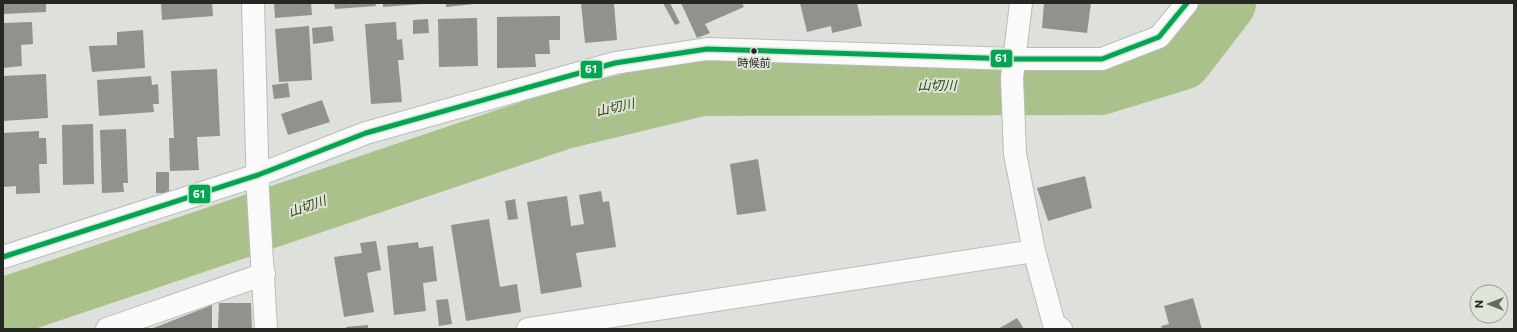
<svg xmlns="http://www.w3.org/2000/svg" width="1517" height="332" font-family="Commissioner,'Noto Sans JP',sans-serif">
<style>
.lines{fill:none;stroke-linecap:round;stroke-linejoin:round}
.river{stroke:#aac18c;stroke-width:60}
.building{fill:#90928d}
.minor-casing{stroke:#bbbdb8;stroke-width:24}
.minor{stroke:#fafafa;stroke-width:22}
.bus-1-casing{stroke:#dee4d8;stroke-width:8}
.bus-1{stroke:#00a651;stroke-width:5}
.bus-dot{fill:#242722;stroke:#dee4d8;stroke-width:1.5}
.labels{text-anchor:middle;stroke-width:4;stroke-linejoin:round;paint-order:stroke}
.bus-label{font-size:11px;fill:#242722;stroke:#dee4d8}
.water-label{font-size:13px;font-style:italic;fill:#30430e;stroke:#dee4d8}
.line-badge{stroke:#dee4d8;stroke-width:1.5}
.badge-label{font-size:11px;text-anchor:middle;font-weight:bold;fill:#fff}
</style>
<rect width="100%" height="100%" fill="#dee1db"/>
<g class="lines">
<!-- river -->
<path class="river" d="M3 308 564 119 701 86 1100 85 1182 60 1226 3"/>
</g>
<!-- building -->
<g class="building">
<path d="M3 3H46V12L3 14Z"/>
<path d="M161 3H212L213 16 162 20Z"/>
<path d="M274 3H311L312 15 275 18Z"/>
<path d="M334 3H375L376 6 335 9Z"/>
<path d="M383 3H422V4L383 7Z"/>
<path d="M446 3H475V4L446 7Z"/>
<path d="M581 3H614L617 40 585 43Z"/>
<path d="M663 3H670L680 23 675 25Z"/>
<path d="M681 3H742L744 7 705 24 710 33 697 38Z"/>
<path d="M800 3H857L862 26 832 33 831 26 807 32Z"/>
<path d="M1044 3H1091L1087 33 1042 28Z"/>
<path d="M560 16V40H549L550 54H535L536 67 497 68V17Z"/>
<path d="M477 18 478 66 439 67 438 19Z"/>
<path d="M428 19 429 33 413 34V20Z"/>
<path d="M32 22 33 44 21 45 22 66 3 68V23Z"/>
<path d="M396 22 397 40 402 39 404 60H398L402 102 371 104 365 24Z"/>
<path d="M309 26 312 80 279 82 275 29Z"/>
<path d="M332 26 334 41 313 44 312 28Z"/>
<path d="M143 30 145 68 92 72 89 46 117 45V32Z"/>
<path d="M217 69 220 136 197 137 199 170 170 171 169 138H174L171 71Z"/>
<path d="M46 74 48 118 3 121V76Z"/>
<path d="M151 76 152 85 158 84 159 104H153L154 112 99 116 97 80Z"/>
<path d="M288 83 290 97 274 99 272 85Z"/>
<path d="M322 100 330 122 288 135 281 114Z"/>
<path d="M93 124 94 184 63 185 62 125Z"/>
<path d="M126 129 128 183H123L124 192 102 193 100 130Z"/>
<path d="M39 131V138H46L47 164H39L40 193 16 194V186L3 187V133Z"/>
<path d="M758 159 766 211 737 215 730 164Z"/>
<rect x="156" y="172" width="13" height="21"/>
<path d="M1085 176 1092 208 1048 221 1037 188Z"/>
<path d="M601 191 603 202 609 201 616 247 576 253 582 287 541 294 527 202 567 196 571 226 584 224 579 195Z"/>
<path d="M515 199 518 219 508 220 505 201Z"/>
<path d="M489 219 500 287 517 284 521 312 466 321 451 225Z"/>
<path d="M376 241 381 270 367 273 374 312 344 317 334 257 362 253 360 243Z"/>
<path d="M418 242 419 248 433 246 437 281 423 283 426 311 394 315 387 246Z"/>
<path d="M1193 298 1202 329H1162L1161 326 1169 324 1164 306Z"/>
<path d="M448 299 452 324 439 326 436 300Z"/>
<path d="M219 303H251L252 329H218Z"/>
<path d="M212 305V329H151Z"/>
<path d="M1017 318 1024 329H998Z"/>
<path d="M368 325V329H346V327Z"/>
</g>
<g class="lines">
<!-- minor casing -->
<g class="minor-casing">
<g id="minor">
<path d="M253 3 258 193 266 329"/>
<path d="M1021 3 1012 78 1015 154 1034 251 1054 324 1061 329"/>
<path d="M3 257 258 175 366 133 615 63 707 49 1014 59H1102L1159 37 1187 3"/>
<path d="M107 329 264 274"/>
<path d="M528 329 1034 251"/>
</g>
</g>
<!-- minor -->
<use href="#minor" class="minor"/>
<!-- bus-1 casing -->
<g class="bus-1-casing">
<path id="bus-1" d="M3 257 258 175 366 133 615 63 707 49 1014 59H1102L1159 37 1187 3"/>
</g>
<!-- bus-1 -->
<use href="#bus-1" class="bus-1"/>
</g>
<!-- markers -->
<circle class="bus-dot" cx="754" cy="51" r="3.5"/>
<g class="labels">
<!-- bus labels -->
<g class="bus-label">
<text x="754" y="67">時候前</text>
</g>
<!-- water labels -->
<g class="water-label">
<text x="937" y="90">山切川</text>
<text transform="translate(615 107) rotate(-13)" y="5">山切川</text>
<text transform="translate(307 206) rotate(-19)" y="5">山切川</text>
</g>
</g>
<g class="line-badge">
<rect x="990" y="49" width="23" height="19" rx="4" fill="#00a651"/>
<rect x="580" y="60" width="23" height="19" rx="4" fill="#00a651"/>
<rect x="188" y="184" width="23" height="20" rx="4" fill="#00a651"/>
</g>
<g class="badge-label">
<text x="1001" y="62">61</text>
<text x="591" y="73">61</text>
<text x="199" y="198">61</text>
</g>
<!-- border -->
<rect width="1517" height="332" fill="none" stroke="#242722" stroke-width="8"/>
<!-- north arrow -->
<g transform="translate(1489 304) rotate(270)"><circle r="19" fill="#dee4d8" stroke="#94988f"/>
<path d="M0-3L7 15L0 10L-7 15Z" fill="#656863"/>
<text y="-6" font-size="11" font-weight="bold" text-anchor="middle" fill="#242722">N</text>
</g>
</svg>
